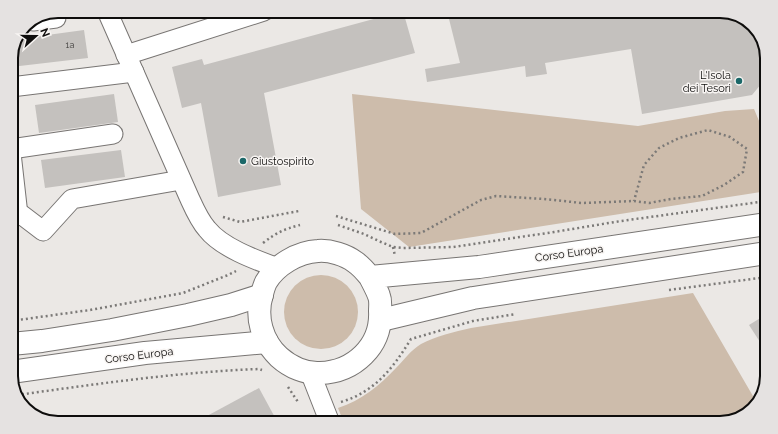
<svg xmlns="http://www.w3.org/2000/svg" width="778" height="434" font-family="Raleway,sans-serif">
<style>
.green{fill:#cdbcab}
.building{fill:#c4c1be}
.lines{fill:none;stroke-linecap:round;stroke-linejoin:round}
.street-casing{stroke:#787573;stroke-width:21}
.secondary-casing{stroke:#787573;stroke-width:24}
.path{stroke:#7b7977;stroke-width:2.5;stroke-dasharray:2 3;stroke-linecap:butt}
.street{stroke:#fff;stroke-width:19}
.secondary{stroke:#fff;stroke-width:22}
.poi-dot{fill:#1b6869;stroke:#f8f5f3;stroke-width:1.5}
.labels{text-anchor:middle;stroke-width:3;stroke-linejoin:round;paint-order:stroke}
.number-label{font-size:9px;fill:#3c3a38}
.poi-label{font-size:11px;fill:#0e0d0c;stroke:#f8f5f3;text-anchor:end}
.street-label{font-size:11px;fill:#0e0d0c;stroke:#f8f5f3}
.rim{fill:none;stroke:#0e0d0c;stroke-width:2}
</style>
<rect width="100%" height="100%" fill="#ebe8e5"/>
<!-- green -->
<g class="green">
<path d="M352 94 638 126 725 111 754 109 767 140V191L409 247 361 209Z"/>
<circle cx="321" cy="312" r="37"/>
<path d="M693 293 757 403 744 417 720 423H344L338 408C362 400 379 386 396 368 404 360 411 350 421 344 436 336 454 332 471 328Z"/>
</g>
<!-- building -->
<g class="building">
<path d="M403 11 415 53 264 93 281 185 218 197 201 103 182 108 172 67 202 59 204 65Z"/>
<path d="M447 11H720L743 17 759 32 767 55V77L752 95 642 114 631 49 545 63 547 74 526 77 525 66 427 82 425 69 460 63Z"/>
<path d="M84 30 88 58 11 67V55L18 39Z"/>
<path d="M114 94 118 122 39 133 35 105Z"/>
<path d="M121 150 125 177 45 188 41 160Z"/>
<path d="M767 314V353L749 325Z"/>
<path d="M259 388 278 423H194Z"/>
</g>
<g class="lines">
<!-- street casing -->
<g class="street-casing">
<g id="street">
<path d="M107 11 189 197C194 208 199 220 207 229 222 248 256 260 278 268"/>
<path d="M33 21 56 18"/>
<path d="M126 55 264 11"/>
<path d="M11 87 134 72"/>
<path d="M11 149 113 134"/>
<path d="M11 153 18 215"/>
<path d="M11 216 22 215 43 231 72 199 181 180"/>
<path d="M310 372 330 423"/>
</g>
</g>
<!-- secondary casing -->
<g class="secondary-casing">
<g id="secondary">
<path d="M370 277C373 283 377 290 379 296 381 301 380 306 380 311 382 346 354 372 320 373 306 374 290 367 279 357 262 341 255 317 262 294 263 290 264 286 266 282 276 265 298 252 318 251 330 250 346 255 355 262 361 266 366 272 370 277L479 267 767 224"/>
<path d="M381 320 473 298 767 253"/>
<path d="M11 344 42 341 112 330 188 315 231 305 262 295"/>
<path d="M11 372 145 353 267 342"/>
</g>
</g>
<!-- path -->
<g class="path">
<path d="M336 216 395 234 421 233 481 200 496 196 544 199 582 203 634 201 649 203 671 199 702 196 724 185 743 172 747 149 730 137 708 130 679 138 659 148 644 165 634 201"/>
<path d="M223 217 240 222 299 211"/>
<path d="M338 225 364 234 381 242 393 247 403 248 453 247 554 232 621 221 767 201"/>
<path d="M263 243C276 233 284 229 300 225"/>
<path d="M393 247 395 256"/>
<path d="M669 290 767 277"/>
<path d="M11 321 90 310 183 293 228 275 236 271"/>
<path d="M288 387 298 402"/>
<path d="M17 395C97 384 178 372 259 369L262 370"/>
<path d="M341 402C375 392 393 368 411 339L473 321 516 314"/>
</g>
<!-- street -->
<use href="#street" class="street"/>
<!-- secondary -->
<use href="#secondary" class="secondary"/>
</g>
<!-- markers -->
<g class="poi-dot">
<circle cx="739" cy="81" r="4"/>
<circle cx="243" cy="161" r="4"/>
</g>
<g class="labels">
<!-- number labels -->
<g class="number-label">
<text x="70" y="48">1a</text>
</g>
<!-- poi labels -->
<g class="poi-label">
<text x="731" y="79">L'Isola<tspan x="731" dy="13">dei Tesori</tspan></text>
<text x="251" y="165" text-anchor="start">Giustospirito</text>
</g>
<!-- street labels -->
<g class="street-label">
<text transform="translate(569 253) rotate(-8)" y="4">Corso Europa</text>
<text transform="translate(139 355) rotate(-7)" y="4">Corso Europa</text>
</g>
</g>
<!-- crop -->
<path d="M0 0H778V434H0ZM58 18H720A40 40 0 0 1 760 58V376A40 40 0 0 1 720 416H58A40 40 0 0 1 18 376V58A40 40 0 0 1 58 18Z" fill="#e5e2e1" fill-rule="evenodd"/>
<path class="rim" d="M58 18H720A40 40 0 0 1 760 58V376A40 40 0 0 1 720 416H58A40 40 0 0 1 18 376V58A40 40 0 0 1 58 18Z"/>
<!-- north arrow -->
<g transform="translate(36 36) rotate(69)" stroke="#f8f5f3" stroke-width="3" paint-order="stroke">
<path d="M0-3L7 15L0 10L-7 15Z" fill="#0e0d0c"/>
<text y="-6" font-size="11" font-weight="bold" text-anchor="middle" fill="#0e0d0c">N</text>
</g>
</svg>
